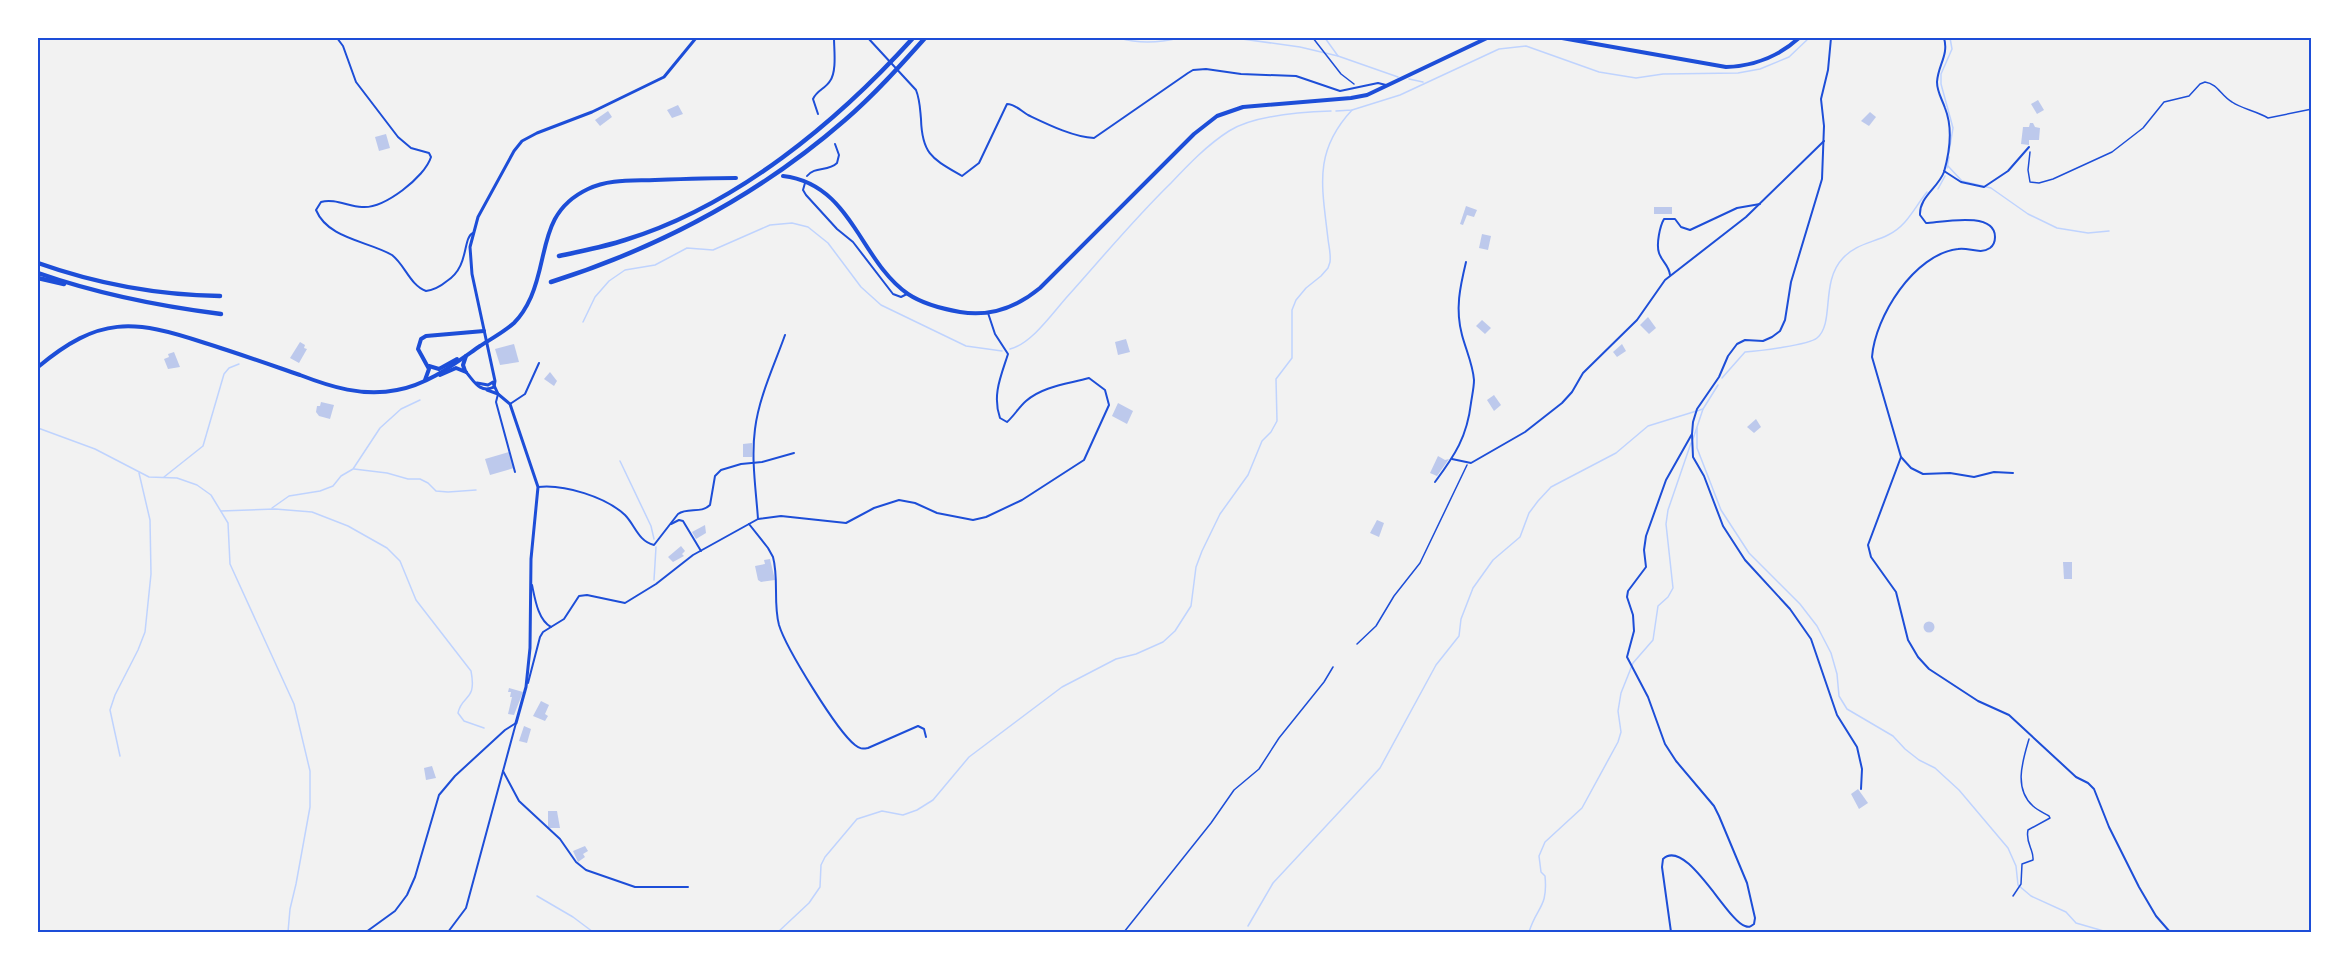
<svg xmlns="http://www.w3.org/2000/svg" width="2349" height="970" font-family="Signika,sans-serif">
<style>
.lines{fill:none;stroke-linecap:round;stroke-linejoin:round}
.stream{stroke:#bfd3fe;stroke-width:1.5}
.building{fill:#bdc9ec}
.path{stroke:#1d4ed8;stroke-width:1.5}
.minor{stroke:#1d4ed8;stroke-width:2}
.tertiary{stroke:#1d4ed8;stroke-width:3}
.secondary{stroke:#1d4ed8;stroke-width:4}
.motorway{stroke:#1d4ed8;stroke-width:4.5}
.neatline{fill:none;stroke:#1d4ed8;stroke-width:2}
</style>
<rect width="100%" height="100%" fill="#f2f2f2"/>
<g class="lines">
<!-- stream -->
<g class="stream">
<path d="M1119 38C1140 44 1158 43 1179 38"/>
<path d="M1235 38 1300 47 1338 56 1398 77"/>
<path d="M1325 38 1338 56"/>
<path d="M1409 79 1423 82"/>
<path d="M1336 111 1352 110 1400 95 1499 49 1526 46 1599 72 1636 78 1663 74 1738 73 1760 69 1789 57 1809 38"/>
<path d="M1949 152 1953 128 1941 84V74L1952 49 1950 38"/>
<path d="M1947 165 1962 181 1991 188 2028 214 2057 228 2088 233 2109 231"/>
<path d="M1947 168 1949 157"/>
<path d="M1938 189 1945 176"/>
<path d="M583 322 595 297 609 281 625 270 655 265 687 248 713 250 770 225 792 223 808 227 828 243 861 287 881 305 966 346 1002 351"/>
<path d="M1010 349C1031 344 1052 314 1066 298 1101 259 1134 219 1171 183 1188 165 1207 145 1229 131 1253 116 1302 112 1331 111"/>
<path d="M1722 378 1745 352C1758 351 1809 345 1817 338 1835 323 1820 282 1843 258 1856 244 1872 243 1888 235 1907 226 1914 208 1927 192"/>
<path d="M38 428 95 449 149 477 177 478 197 485 211 495 228 523 230 564 294 704 310 771V807L296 884 290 909 288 932"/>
<path d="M1697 428V448L1721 510 1749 553 1800 604 1817 626 1831 653 1837 674 1839 696 1847 709 1893 736 1905 749 1919 760 1935 768 1959 790 2008 848 2016 866 2018 885 2031 896 2066 912 2076 923 2107 932"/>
<path d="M1693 439 1703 409 1718 385"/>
<path d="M620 461 651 526 654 539"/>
<path d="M354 469 387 473 408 479H420L428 483 436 491 448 492 476 490"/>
<path d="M164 477 203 446 224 374 229 368 239 364"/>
<path d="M272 508 289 496 320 491 333 486 341 476 353 469 380 428 401 409 420 400"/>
<path d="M221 511 275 509 312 512 348 526 387 548 400 561 416 600 471 671C477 702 462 694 458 713L464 721 484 728"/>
<path d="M654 580 656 547"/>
<path d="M120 756 110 710 115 695 138 650 145 632 151 574 150 520 139 473"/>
<path d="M537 896 573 917 593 932"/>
<path d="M1248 926 1273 883 1380 768 1436 665 1459 636 1461 619 1473 588 1493 560 1520 537 1529 513 1538 501 1551 487 1616 453 1648 426 1703 409"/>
<path d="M778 932 809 903 820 887 821 865 825 857 857 819 882 811 903 815 917 810 933 800 969 757 1062 687 1116 659 1136 654 1163 642 1175 631 1191 606 1196 567 1202 551 1220 514 1248 475 1262 441 1271 432 1277 421 1276 379 1292 358V310L1296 300 1306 288 1321 276 1328 268 1330 262C1331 254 1329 247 1328 239 1322 186 1313 152 1352 110"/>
<path d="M1529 932C1537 906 1548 908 1545 876L1541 872 1539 856 1545 842 1582 808 1618 742 1621 732 1618 711 1621 693 1633 663 1653 640 1658 606 1668 597 1673 588 1666 524 1668 510 1691 443"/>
</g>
</g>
<!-- building -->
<g class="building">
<path d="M2038 100 2044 110 2037 114 2031 104Z"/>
<path d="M678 105 683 114 672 118 667 110Z"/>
<path d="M608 111 612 117 600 126 595 120Z"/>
<path d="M1870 112 1876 117 1869 126 1861 121Z"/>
<path d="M2030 123H2033L2035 127 2040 128 2039 140H2029V145L2021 144 2023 127H2029Z"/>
<path d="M386 134 390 148 379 151 375 137Z"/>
<path d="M1466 206 1477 210 1474 217 1467 215 1463 225 1460 224Z"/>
<rect x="1654" y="207" width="18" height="7"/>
<path d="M1482 234 1491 236 1488 250 1479 248Z"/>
<path d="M1648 317 1656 328 1649 334 1640 325Z"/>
<path d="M1482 320 1491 328 1485 334 1476 326Z"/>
<path d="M1126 339 1130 352 1118 355 1115 342Z"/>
<path d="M300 342 305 345 304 348 307 349 299 363 290 358Z"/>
<path d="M514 344 519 362 500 365 495 349Z"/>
<path d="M1622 344 1626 351 1617 357 1613 352Z"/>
<path d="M174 352 180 367 168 369 164 359 169 357 168 354Z"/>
<path d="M550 372 557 381 554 386 544 379Z"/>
<path d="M1494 395 1501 405 1494 411 1487 400Z"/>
<path d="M321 402 334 405 330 419 319 416 316 412 317 406H320Z"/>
<path d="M1118 403 1133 411 1127 424 1112 416Z"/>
<path d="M1756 419 1761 427 1754 433 1747 427Z"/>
<path d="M752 443V457H743V444Z"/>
<path d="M509 452 514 468 490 475 485 459Z"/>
<path d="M1438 456 1445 460 1449 459 1437 476 1430 473Z"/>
<path d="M1377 520 1384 523 1379 537 1370 533Z"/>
<path d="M705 525 706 533 696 539 692 532Z"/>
<path d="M681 546 685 551 682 554 684 556 673 562 668 557Z"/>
<path d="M770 559 775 580 761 582 758 580 755 566 765 564 764 560Z"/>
<path d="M2063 562H2072V579H2064Z"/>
<circle cx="1929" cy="627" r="5.5"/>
<path d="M509 688 523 692 514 715 508 714 512 697H510L511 692H508Z"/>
<path d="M541 701 549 705 545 714 548 716 545 721 533 716Z"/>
<path d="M524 726 531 729 527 743 519 741Z"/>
<path d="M432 766 436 778 426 780 424 768Z"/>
<path d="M1858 789 1868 803 1859 809 1851 794Z"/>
<path d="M548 811H557L560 828H548Z"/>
<path d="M585 846 588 851 583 854 585 857 578 862 573 851Z"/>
</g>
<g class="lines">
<!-- path -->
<g class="path">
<path d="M1313 38 1341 74 1354 84"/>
<path d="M2030 152 2028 170 2030 182 2039 183 2053 179 2112 152 2143 128 2164 102 2189 96 2200 84 2205 82C2218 84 2221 96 2232 102 2242 109 2257 111 2268 118L2312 109"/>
<path d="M1357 644 1376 626 1394 596 1420 563 1467 465"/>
<path d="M2013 896 2021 884 2022 864 2033 860C2034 849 2025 843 2028 830L2050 818 2049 816C2044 813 2037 810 2033 806 2013 788 2023 760 2029 739"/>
<path d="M1124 932 1211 823 1234 790 1259 769 1279 738 1324 682 1333 667"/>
</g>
<!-- minor -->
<g class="minor">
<path d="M337 38 343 46 356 82 398 137 411 148 429 153 431 157C425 177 384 209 362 207 349 207 335 198 321 202L316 210C328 239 368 241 392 255 405 265 410 285 426 291 433 290 441 286 447 281 470 266 462 238 473 233"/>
<path d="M868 38 916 90C920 100 920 109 921 119 922 155 933 159 962 176L979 163 1007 104C1015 104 1021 111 1028 115 1047 124 1073 137 1094 138L1188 73 1193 70 1206 69 1241 74 1296 76 1340 91 1378 83 1386 85"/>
<path d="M1944 38C1949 55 1938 65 1937 82 1937 92 1942 99 1945 108 1953 128 1950 151 1944 172 1938 188 1919 197 1920 215L1926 223C1943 222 1995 211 1995 237 1995 241 1994 245 1990 248 1980 255 1969 247 1958 249 1914 254 1875 317 1872 357L1901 457 1868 545 1871 557 1896 592 1908 640 1918 657 1929 669 1978 701 2009 715 2076 777 2088 783 2094 789 2109 827 2139 887 2156 916 2170 932"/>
<path d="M818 114 813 99C817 90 825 89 830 81 837 71 834 50 834 38"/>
<path d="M1944 171 1961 182 1984 187 2008 171 2029 147"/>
<path d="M807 176C815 166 828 172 837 163L839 155 835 144"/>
<path d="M805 183 803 190 806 195 837 229 853 242 893 294 901 297 907 294"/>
<path d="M1670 275C1669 265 1662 262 1659 253 1656 244 1660 226 1664 219H1675L1681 227 1690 230 1737 208 1760 204"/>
<path d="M498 394 496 402 515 472"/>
<path d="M510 404 525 394 539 363"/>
<path d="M1692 434 1693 457 1704 476 1723 526 1745 560 1790 609 1811 639 1837 715 1857 747 1862 769 1861 789"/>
<path d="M1901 457 1911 468 1923 474 1950 473 1974 477 1994 472 2013 473"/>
<path d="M1452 459 1471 463 1525 432 1562 403 1572 392 1583 373 1637 320 1665 280 1746 217 1824 141"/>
<path d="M1435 482C1455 455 1467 437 1471 403 1472 396 1474 387 1474 380 1473 365 1466 350 1462 335 1455 309 1460 287 1466 262"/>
<path d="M538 487C564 484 606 497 625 515 635 525 638 541 654 545L678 514C688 507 701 514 710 505L715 476 721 470 741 464 762 462 794 453"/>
<path d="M758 519C756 490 751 459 755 429 759 397 774 366 785 335"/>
<path d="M671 524 679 520 683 521 701 551"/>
<path d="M749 524 768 548 773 557C779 579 773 603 779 625 786 648 837 731 855 745 860 749 862 749 868 748L918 726 924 729 926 737"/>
<path d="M532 585C535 599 538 620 551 627L564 619 579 596 587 595 625 603 656 584 693 555 758 519 781 516 846 523 874 508 899 500 915 503 937 513 973 520 986 517 1022 500 1084 460 1109 405 1105 390 1089 378C1068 384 1043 386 1026 401 1019 407 1014 416 1007 422L1000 418C992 395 1001 376 1008 354L995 334 988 313"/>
<path d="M528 683 540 637 543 632 551 627"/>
<path d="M503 771 519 801 560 839 576 862 586 870 635 887H688"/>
<path d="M366 932 395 911 407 895 415 877 439 795 455 776 505 730 516 723"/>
<path d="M448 932 466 908 516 723"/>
<path d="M1671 932 1662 867 1663 859C1686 837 1727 921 1745 926 1750 928 1751 926 1754 924L1755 918 1747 883 1719 816 1714 806 1676 761 1665 744 1648 697 1627 657 1634 631 1633 615 1627 597 1628 591 1646 567 1644 550 1646 536 1666 480 1692 434 1693 422 1697 409 1719 377 1728 356 1737 344 1745 340 1763 341 1772 337 1780 331 1785 320 1791 282 1822 179 1824 126 1821 99 1828 70 1831 38"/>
</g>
<!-- tertiary -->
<g class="tertiary">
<path d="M466 372C474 381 480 394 494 387"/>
<path d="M477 383 488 385 493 382"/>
<path d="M493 383 498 394 510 404 538 487 531 559 530 648 526 687 516 723"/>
<path d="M494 387 495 381 472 274 470 247 478 217 514 151 522 141 537 133 592 112 664 77 696 38"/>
<path d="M487 390 498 394"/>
</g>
<!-- secondary -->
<g class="secondary">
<path d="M1562 38 1726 67C1754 66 1778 57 1799 38"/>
<path d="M783 176C852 184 859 260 908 294 923 304 943 309 960 312 990 317 1017 307 1040 288L1194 134 1217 116 1243 107 1351 98 1367 95 1487 38"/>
<path d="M429 366 439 369 457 359"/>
<path d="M38 367C99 316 133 319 205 343 237 353 268 364 300 375 331 387 363 397 397 390 429 384 454 364 480 346 491 339 504 332 514 323 521 316 527 306 531 297 549 256 539 212 588 189 609 179 632 181 655 180 682 179 709 178 736 178"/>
<path d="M465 371 463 365 466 356"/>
<path d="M440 375 456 368 466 372"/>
<path d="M425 380 429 369 418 349 421 339 426 336 484 331"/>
</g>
<!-- motorway -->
<g class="motorway">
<path d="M559 256C581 251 604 247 625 240 736 206 837 122 913 38"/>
<path d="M38 263C97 284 157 295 220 296"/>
<path d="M38 273C98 294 158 306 221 314"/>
<path d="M38 278 64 284"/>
<path d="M551 282C658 248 760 194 845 120 874 95 900 66 925 38"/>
</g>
</g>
<!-- border -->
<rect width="2349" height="970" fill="none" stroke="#ffffff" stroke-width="78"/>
<rect x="39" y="39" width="2271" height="892" class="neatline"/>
</svg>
